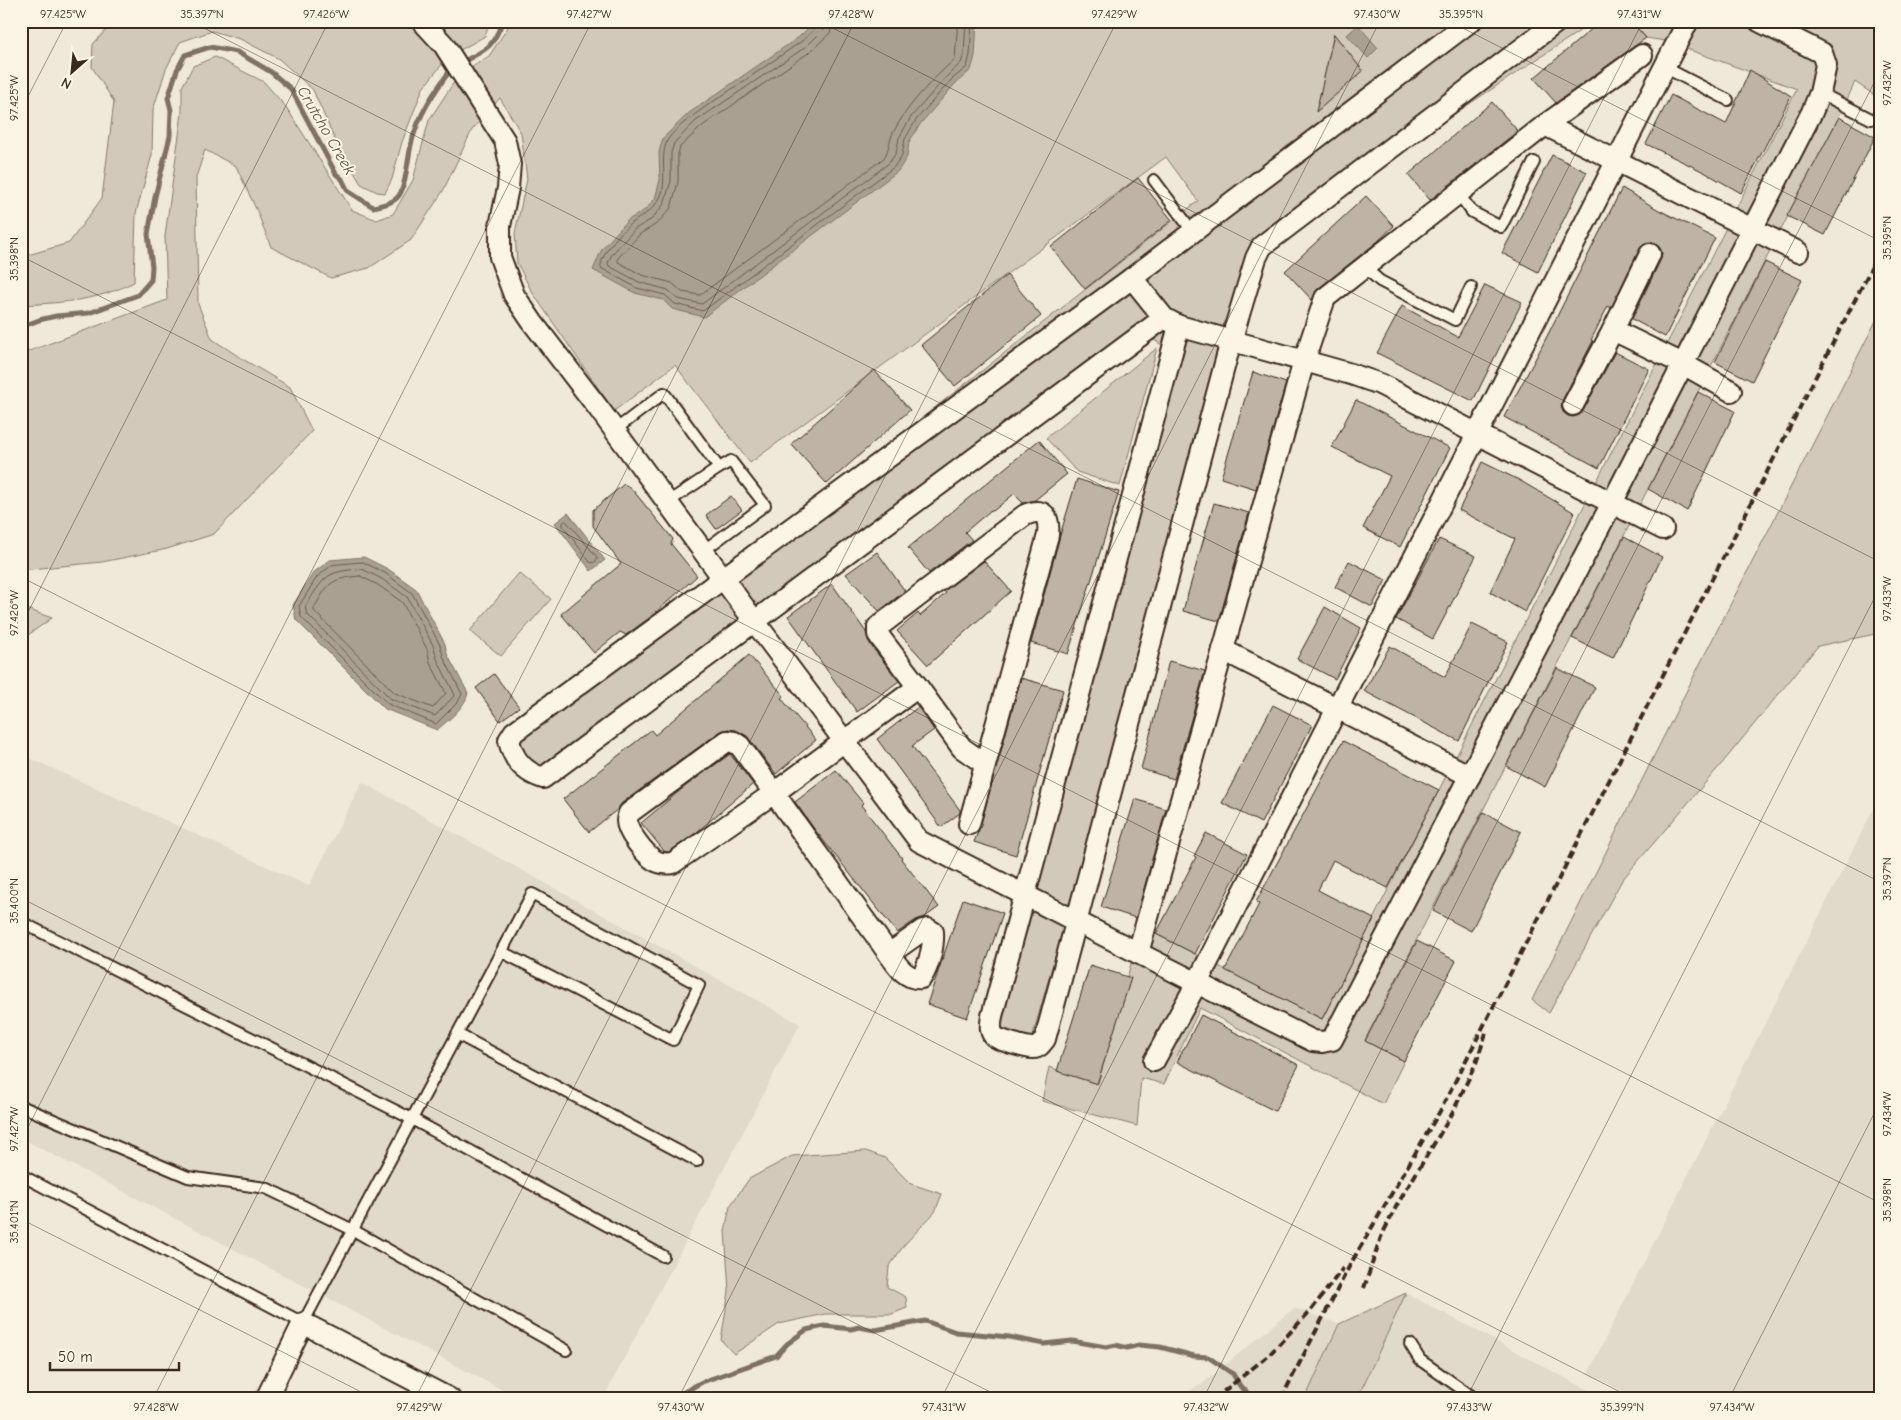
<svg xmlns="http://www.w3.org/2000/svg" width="1901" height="1420" font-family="'Comic Neue',sans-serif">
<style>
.built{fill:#e1d9c9}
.green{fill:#d2c9ba;stroke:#867a6c}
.water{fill:#aaa091;stroke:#7e7163}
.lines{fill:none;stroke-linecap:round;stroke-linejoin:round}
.shore{stroke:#67594c;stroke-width:1}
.stream{stroke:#7e7163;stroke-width:5}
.building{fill:#beb3a4;stroke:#3b2a1e}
.lane-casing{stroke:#3b2a1e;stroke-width:14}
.street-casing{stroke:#3b2a1e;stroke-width:24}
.lane{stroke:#fcf5e5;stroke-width:10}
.street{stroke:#fcf5e5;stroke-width:20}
.rail{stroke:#3b2a1e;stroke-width:4;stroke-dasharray:8 4;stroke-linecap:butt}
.ticks{fill:none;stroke:#3b2a1e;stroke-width:1;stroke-opacity:0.45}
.labels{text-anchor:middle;stroke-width:4;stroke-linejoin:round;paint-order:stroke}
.water-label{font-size:16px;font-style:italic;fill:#625346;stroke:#fcf5e5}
.neatline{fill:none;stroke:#3b2a1e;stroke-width:2}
.ticks-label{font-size:12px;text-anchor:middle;fill:#3b2a1e}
</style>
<rect width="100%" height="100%" fill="#f0e9d9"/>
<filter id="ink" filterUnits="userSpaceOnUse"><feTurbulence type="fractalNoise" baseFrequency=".02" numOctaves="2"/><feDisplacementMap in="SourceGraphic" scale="10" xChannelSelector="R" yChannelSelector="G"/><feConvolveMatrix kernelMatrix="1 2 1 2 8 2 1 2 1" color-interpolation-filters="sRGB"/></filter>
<g filter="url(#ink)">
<!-- built -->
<g class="built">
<path d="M21 754 309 886 362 782 800 1024 603 1399H520L21 1138Z"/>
<path d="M1880 796V1399H1637L1588 1373Z"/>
<path d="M1406 1293 1605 1399H1357Z"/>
<path d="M1294 1308 1339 1324 1305 1399H1171L1201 1385Z"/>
</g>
<!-- green -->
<g class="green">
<path d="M115 21H490L485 36 448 57 423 88 402 142 392 179 385 193 377 192 361 184 335 140 313 90 279 59 240 39 212 31 180 42 166 69 153 110 152 155 136 213 134 282C97 301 66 302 24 305L21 308V257L69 243 102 198 114 102 92 67 93 44Z"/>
<path d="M512 21H1595L1257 244 1032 1038 996 1030 1176 353 1138 331 542 774 513 739 1198 201 1166 157 750 463 675 365 614 411 532 292 517 263 515 233 527 179 521 133 500 98 472 130 443 191 411 240 369 268 331 278 271 247 257 211 236 166 205 150 196 177 198 304 212 339 241 358 290 387 312 431 214 534 167 549 102 562 21 570V354L167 300 165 236 182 113V87L193 66 215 57 264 82 286 107 352 210 377 220 393 214 413 180 429 120 458 76 489 56Z"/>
<path d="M1631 21H1880V99L1855 82 1839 117 1365 1040 1404 1061 1383 1104 1200 1008 1164 1084 1141 1078 1137 1126 1042 1101 1049 1067 1098 1083 1143 920 1156 934 1322 1019 1797 89 1665 41 1646 38Z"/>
<path d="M1880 313V633L1818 646 1724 761 1622 880 1549 1013 1532 1000 1706 652Z"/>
<path d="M1157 348 1120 486 1077 472 1046 438Z"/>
<path d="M519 573 551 599 501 656 470 631Z"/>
<path d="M21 607 52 618 21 640Z"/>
<path d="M866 1151 885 1158 911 1184 942 1194 935 1212 904 1245 889 1267 887 1287 906 1297 907 1308 892 1314H825L779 1324 734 1354 721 1340 729 1291 725 1231 730 1206 749 1179 792 1156Z"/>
<path d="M1406 1293 1357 1399H1305L1339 1324Z"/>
</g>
<!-- water -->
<g class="water">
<path d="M816 21H977L975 56 971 70 955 84 921 123 909 142 907 157 898 171 704 317 672 309 663 300 635 293 593 270 602 249 628 220 645 210 655 199 660 180 659 152 663 138 689 113 799 37Z"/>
<path d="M1358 25 1378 48 1368 58 1347 35Z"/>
<path d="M568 513 605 560 591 571 555 523Z"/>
<path d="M364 557 388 569 416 589 445 644 447 654 468 693C465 708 448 720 437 730L385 709 296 620 293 605 313 573 330 560Z"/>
</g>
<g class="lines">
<!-- shore -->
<g class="shore">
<path d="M819 21 818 26 802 41C777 58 752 76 726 93 710 104 676 125 667 141 658 161 671 186 656 204 649 213 641 216 632 223 622 230 599 256 601 268L637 288 665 295 675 304 703 311 894 167 902 155 905 139 916 120 951 80 967 67 970 55 972 21"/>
<path d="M826 21 823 30 807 46 696 121 674 143 671 153V181L664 204 652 219 635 229 612 254 608 263 609 266 639 282 668 290 678 299 702 304 889 163 896 153 899 138 911 117 947 76 961 63 964 54 966 21"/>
<path d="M833 21 830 33 811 51 701 127 680 147 678 154V182L671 208 658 223 640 234 618 258V262L642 275 672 283 682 292 700 295 884 158C889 150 889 141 893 133 907 105 932 80 955 59L958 21"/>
<path d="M566 521 597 557V560L593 563 590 562 563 526V523Z"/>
<path d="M363 562 385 573 412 593 440 645 443 656 462 694 458 702 436 724 388 704 301 617 299 606 317 577 332 565Z"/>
<path d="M362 569 382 579 407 597 434 647 437 659 455 695 435 716 391 699 307 614 305 607C325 576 325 571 362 569Z"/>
<path d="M360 576 378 585 402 602 427 649 430 662 446 693 433 708 395 693 314 611V608C329 583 329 579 360 576Z"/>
</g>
<!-- stream -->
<g class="stream">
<path d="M459 64C487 48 490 52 503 21"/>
<path d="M21 327 39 320 56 316 89 313 138 295 151 280 152 267 148 234 155 197 170 136 171 110 168 98 177 70 185 55 210 47 237 52 271 72 291 89 336 174 342 179 348 191 373 207C382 205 395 203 400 194 406 184 408 158 411 145 418 115 434 92 452 68"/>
<path d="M672 1399 702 1382 776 1356 787 1344 806 1330 824 1326 851 1329 859 1327 875 1330 925 1321 956 1332 1009 1337 1044 1344 1072 1341 1106 1347 1116 1345 1127 1348 1139 1345 1160 1347 1194 1356 1208 1357 1233 1374 1240 1386 1246 1391 1250 1399"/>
</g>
</g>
<!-- building -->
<g class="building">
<path d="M1601 21H1631L1646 38 1556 103 1534 78Z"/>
<path d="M1334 34 1363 71 1316 112Z"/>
<path d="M1750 70 1791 96 1741 193 1704 172 1646 144 1671 95 1726 124Z"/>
<path d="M1492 102 1518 131 1430 200 1408 175Z"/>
<path d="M1839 117 1875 137 1825 235 1787 216Z"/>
<path d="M1552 155 1587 172 1538 272 1502 253Z"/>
<path d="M1138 178 1172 220 1085 289 1051 247Z"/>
<path d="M1622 188 1657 209 1715 238 1665 337 1632 319 1661 259 1662 253 1660 248 1656 244 1649 242 1644 244 1640 248 1611 308 1608 306 1591 340 1593 341 1563 399 1561 406 1563 412 1568 416 1573 417 1579 415 1583 411 1615 352 1649 369 1599 468 1504 417 1538 354Z"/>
<path d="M1366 196 1394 226 1377 242 1318 289 1312 300 1285 271Z"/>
<path d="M1765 262 1802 280 1752 381 1715 362Z"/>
<path d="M1007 275 1041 316 955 386 921 345Z"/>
<path d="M1485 285 1522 302 1473 401 1377 353 1402 306 1458 337Z"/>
<path d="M874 370 910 410 827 484 791 444Z"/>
<path d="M1253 372 1286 383 1256 489 1221 478Z"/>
<path d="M1698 392 1735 411 1687 511 1648 489Z"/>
<path d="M1356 400 1450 448 1400 547 1363 528 1390 476 1332 447Z"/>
<path d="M1039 440 1067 474 1035 500 1023 503 1014 494 993 511 991 510 965 532 972 540 929 573 908 548Z"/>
<path d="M1482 462 1519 480 1575 513 1525 612 1490 592 1515 539 1459 510Z"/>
<path d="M1077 479 1119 492 1068 654 1031 643 1061 532Z"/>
<path d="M624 484 631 488 673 539 671 544 697 576 648 619 626 635 620 632 594 653 561 614 621 564 593 526V510Z"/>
<path d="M731 496 742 510 716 529 706 515Z"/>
<path d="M1214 503 1249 513 1219 621 1183 611Z"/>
<path d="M1624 537 1662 557 1613 658 1572 638Z"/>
<path d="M1439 539 1476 556 1433 639 1396 619Z"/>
<path d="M877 552 905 591 879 611 846 574Z"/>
<path d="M984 561 1011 591 928 665 897 631 918 613 920 616 946 593 944 591Z"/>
<path d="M1349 561 1386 580 1372 607 1335 587Z"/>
<path d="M832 584 866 632 868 640 872 647 899 681 857 712 788 616Z"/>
<path d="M1325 607 1361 628 1335 679 1297 659Z"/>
<path d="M1472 624 1508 642 1459 741 1364 691 1390 646 1445 677Z"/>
<path d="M749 655 784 696 781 698 816 740 776 774 747 736 736 730 728 729 721 731 622 803 618 809 589 832 563 799 651 730 655 735Z"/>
<path d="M1169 661 1205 671 1174 779 1141 769Z"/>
<path d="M1557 668 1595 687 1545 787 1506 766Z"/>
<path d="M494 674 519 707 500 721 476 688Z"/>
<path d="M1021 678 1063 690 1016 855 974 842 980 827Z"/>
<path d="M1273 705 1312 725 1261 823 1222 803Z"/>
<path d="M918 707 934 730 912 746 960 810V813L941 827 877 739Z"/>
<path d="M1343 741 1439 790 1388 888 1333 860 1318 890 1374 919 1322 1019 1225 970 1259 904 1256 902Z"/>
<path d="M730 754 753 784 697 832 669 852H665L641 823 683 788Z"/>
<path d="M836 770 863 803 861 805 902 858 901 859 939 907 925 917 916 920 897 933 815 830 795 802Z"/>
<path d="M1135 799 1166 809 1136 918 1101 907Z"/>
<path d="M1483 812 1521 832 1471 931 1433 911Z"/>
<path d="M1206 833 1247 854 1195 954 1156 934 1196 857 1194 856Z"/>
<path d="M963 899 1003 913 967 1018 927 1004Z"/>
<path d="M1417 941 1456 961 1404 1061 1365 1041Z"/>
<path d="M1090 965 1131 978 1097 1084 1057 1071Z"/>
<path d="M1201 1015 1299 1065 1275 1111 1177 1062Z"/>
</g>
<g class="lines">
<!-- lane casing -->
<g class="lane-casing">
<g id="lane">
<path d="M1664 67 1728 100"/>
<path d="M1820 93 1871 119"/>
<path d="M1154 180 1193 232"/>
<path d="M1458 193 1472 212 1501 227 1534 162"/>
<path d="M1364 267 1380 281 1455 320 1471 287"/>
<path d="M615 430 664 393 719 468 731 461 765 505 703 551"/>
<path d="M668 502 719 468"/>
<path d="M21 922 412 1119 663 1256"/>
<path d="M457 1034 697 1161"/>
<path d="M21 1106 188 1177 266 1188 353 1230 566 1350"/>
<path d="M21 1175 303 1323 532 894 699 985 673 1040 502 952"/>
<path d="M1410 1344 1420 1360 1476 1399"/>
</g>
</g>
<!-- street casing -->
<g class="street-casing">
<g id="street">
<path d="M422 21 444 45 505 141 510 164 508 188 500 226V257L514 295 533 323 599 409 755 622 919 841 1197 983 1688 21"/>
<path d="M1642 55 1545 125 1798 252"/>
<path d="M1650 254 1613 330 1683 364 1731 391"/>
<path d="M1132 278 1471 21"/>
<path d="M1179 326 992 1016C991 1023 989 1030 994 1036 998 1040 1026 1048 1033 1048 1039 1048 1042 1043 1045 1039L1231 341 1256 258 1262 246 1558 21"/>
<path d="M1573 405 1613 330"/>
<path d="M1663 529 1612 503 1812 112 1820 93 1826 65 1822 53 1759 21"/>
<path d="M1223 650 1470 776"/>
<path d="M918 687 962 748 985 764"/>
<path d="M727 741 734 742 740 746 774 793 673 863C666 864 660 864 654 860 645 854 627 832 627 821 627 818 628 816 629 813Z"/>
<path d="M1138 953 1304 361 1325 298 1545 125"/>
<path d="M889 954 923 930 928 929 933 932C934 946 929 966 921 978 906 980 897 965 889 954L774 793 918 687 882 640 878 634V627L1025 515C1044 507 1050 516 1048 535L969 824"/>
<path d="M1154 1061 1197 983 1313 1041 1322 1042 1332 1040 1612 503 1380 384 1351 374 1179 326 1164 318 1132 278 514 732 509 740C513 760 524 772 543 778L1164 318"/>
<path d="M266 1399 303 1323 450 1399"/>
</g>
</g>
<!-- lane -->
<use href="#lane" class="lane"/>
<!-- street -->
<use href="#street" class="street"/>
<!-- rail -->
<g class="rail">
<path d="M1364 1288 1381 1237 1397 1205 1452 1114 1476 1063 1487 1030"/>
<path d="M1214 1399 1269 1355 1312 1309 1343 1268"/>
<path d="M1281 1399 1351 1263 1440 1111 1880 251"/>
</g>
</g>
</g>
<!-- ticks -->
<path class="ticks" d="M190 21 1880 882M819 21 1880 562M1449 21 1880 241M21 110 67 21M21 256 1880 1203M21 577 1634 1399M21 626 329 21M21 898 1004 1399M21 1141 592 21M21 1219 375 1399M153 1399 855 21M415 1399 1117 21M678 1399 1380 21M941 1399 1643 21M1203 1399 1880 71M1466 1399 1880 587M1729 1399 1880 1102"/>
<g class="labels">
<!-- water labels -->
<g class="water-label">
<text transform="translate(327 130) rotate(60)" y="6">Crutcho Creek</text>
</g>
</g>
<!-- margin -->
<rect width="1901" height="1420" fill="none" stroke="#fcf5e5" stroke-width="55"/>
<!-- north arrow -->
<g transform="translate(72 72) rotate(207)" stroke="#fcf5e5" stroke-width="4" paint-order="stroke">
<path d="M0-4L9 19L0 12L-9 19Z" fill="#3b2a1e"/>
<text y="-8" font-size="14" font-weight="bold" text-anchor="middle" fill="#3b2a1e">N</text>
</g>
<!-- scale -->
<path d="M50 1362v8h129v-8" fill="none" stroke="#3b2a1e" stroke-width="2.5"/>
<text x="58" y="1362" font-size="15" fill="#3b2a1e" stroke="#fcf5e5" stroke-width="4" paint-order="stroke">50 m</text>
<rect x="28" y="28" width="1846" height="1364" class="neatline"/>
<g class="ticks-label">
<text x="63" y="18">97.425°W</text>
<text x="202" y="18">35.397°N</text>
<text x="326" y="18">97.426°W</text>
<text x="589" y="18">97.427°W</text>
<text x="851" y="18">97.428°W</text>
<text x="1114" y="18">97.429°W</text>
<text x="1377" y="18">97.430°W</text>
<text x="1461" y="18">35.395°N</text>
<text x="1639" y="18">97.431°W</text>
<text transform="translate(1887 83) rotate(-90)" y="4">97.432°W</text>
<text transform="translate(14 98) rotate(-90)" y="4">97.425°W</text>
<text transform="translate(1887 238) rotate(-90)" y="4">35.395°N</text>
<text transform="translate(14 259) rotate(-90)" y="4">35.398°N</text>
<text transform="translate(1887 599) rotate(-90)" y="4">97.433°W</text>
<text transform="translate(14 613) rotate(-90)" y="4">97.426°W</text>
<text transform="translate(1887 879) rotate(-90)" y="4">35.397°N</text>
<text transform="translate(14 901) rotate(-90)" y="4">35.400°N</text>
<text transform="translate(1887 1114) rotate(-90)" y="4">97.434°W</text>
<text transform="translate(14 1129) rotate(-90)" y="4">97.427°W</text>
<text transform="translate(1887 1200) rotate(-90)" y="4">35.398°N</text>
<text transform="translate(14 1222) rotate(-90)" y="4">35.401°N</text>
<text x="156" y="1411">97.428°W</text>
<text x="419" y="1411">97.429°W</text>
<text x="681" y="1411">97.430°W</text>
<text x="944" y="1411">97.431°W</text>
<text x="1206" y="1411">97.432°W</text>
<text x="1469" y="1411">97.433°W</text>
<text x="1622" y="1411">35.399°N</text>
<text x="1732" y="1411">97.434°W</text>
</g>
</svg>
